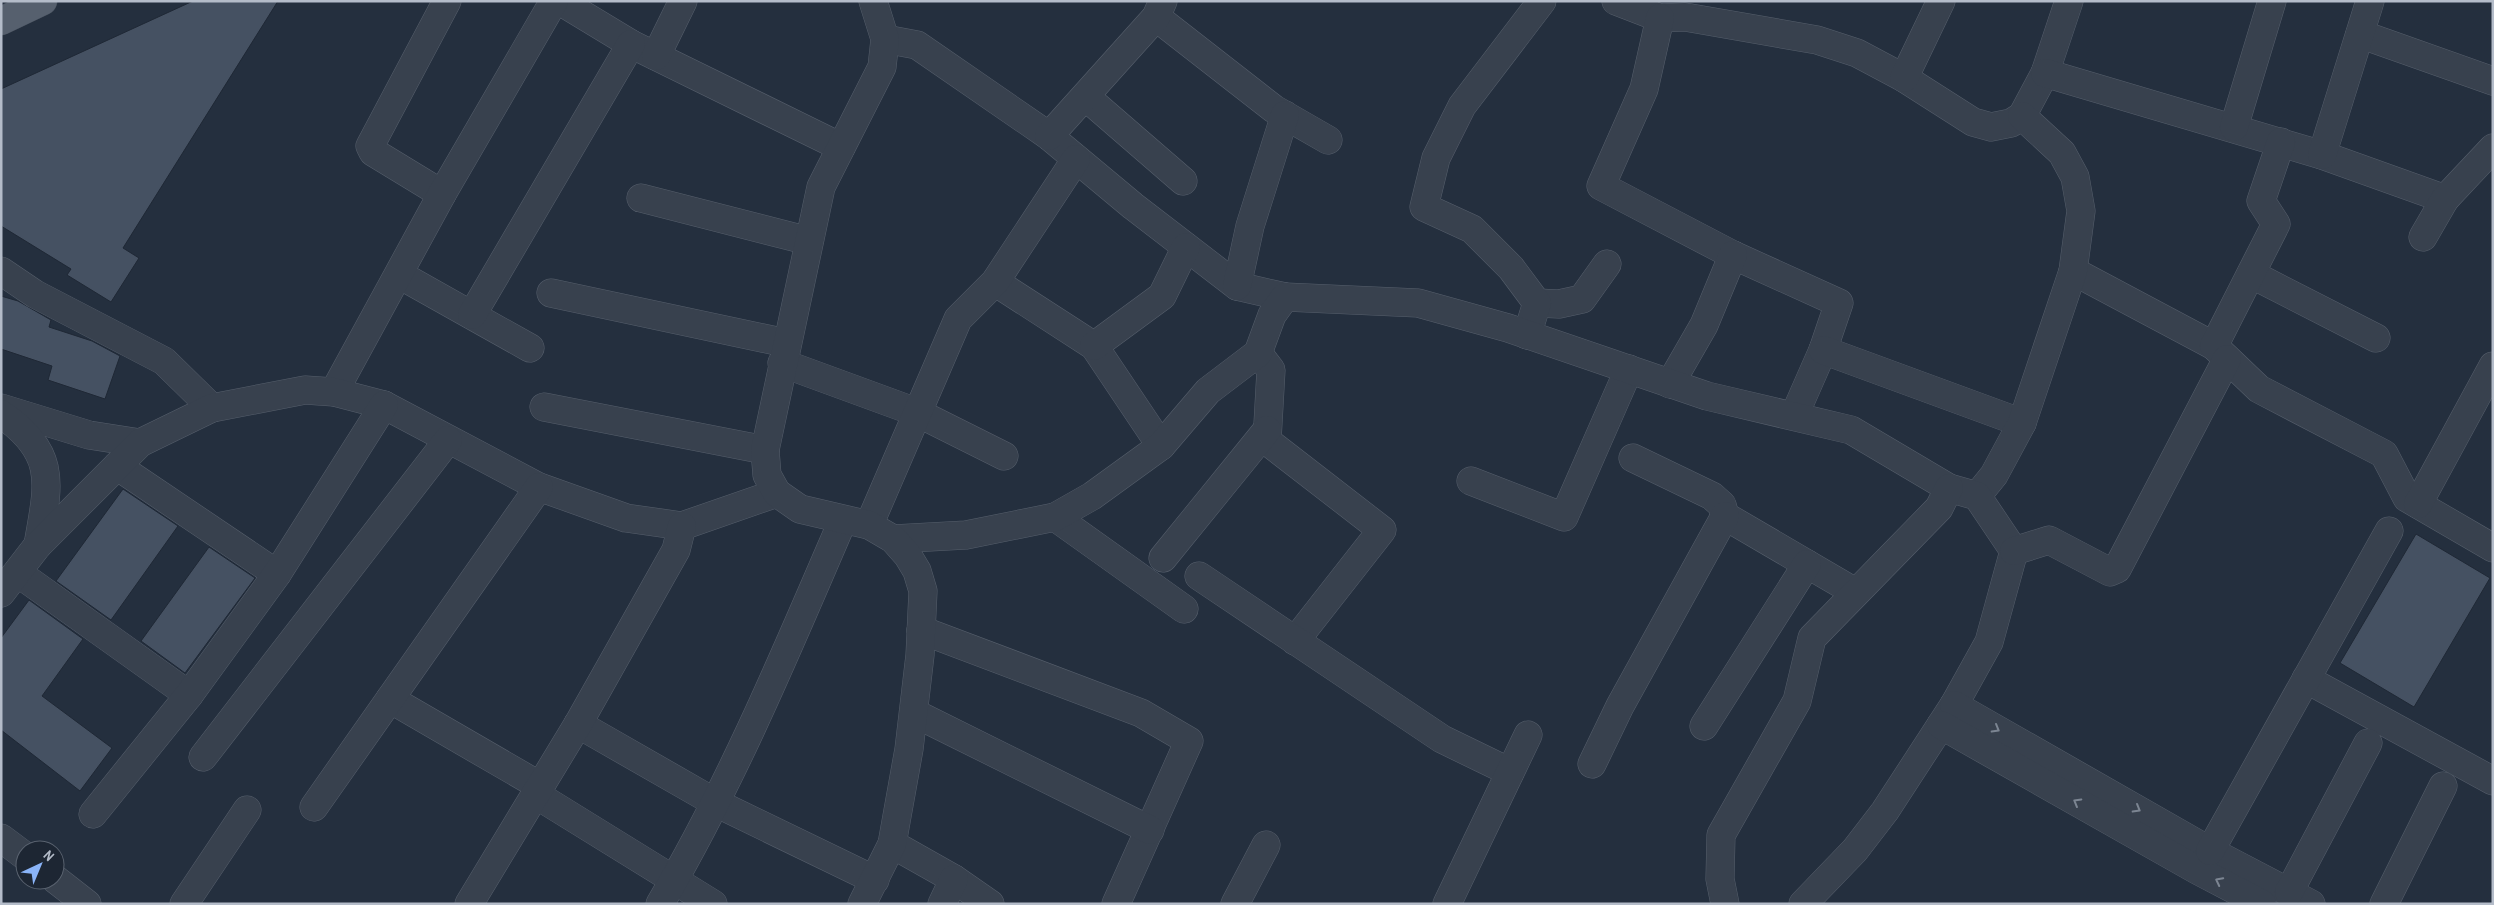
<svg xmlns="http://www.w3.org/2000/svg" width="2494" height="905" font-family="'Archivo Narrow',sans-serif">
<style>
.building{fill:#455162;stroke:#1f2835}
.lines{fill:none;stroke-linecap:round;stroke-linejoin:round}
.minor-casing{stroke:#565f6c;stroke-width:29}
.major-casing{stroke:#414a57;stroke-width:29}
.minor{stroke:#38414e;stroke-width:28}
.major{stroke:#56606e;stroke-width:28}
.oneway{stroke:#7c8592}
</style>
<rect width="100%" height="100%" fill="#242f3e"/>
<!-- building -->
<g class="building">
<path d="M193 1H278L123 248 139 258 111 302 67 275 71 269 1 226V89Z"/>
<path d="M1 296 18 301 51 320 49 327 92 341 120 356 105 399 48 380 52 366 1 349Z"/>
<path d="M123 489 178 526 111 620 56 581Z"/>
<path d="M2416 534 2490 578 2414 707 2340 663Z"/>
<path d="M209 547 255 578 185 673 141 641Z"/>
<path d="M29 600 83 639 42 696 112 748 80 791 1 730V638Z"/>
</g>
<g class="lines">
<!-- minor casing -->
<g class="minor-casing">
<g id="minor">
<path d="M560 1 631 44 841 147"/>
<path d="M1616 1 1660 18 1685 17 1817 40 1857 53 1904 78 1973 122 1991 127 2011 123 2022 116 2045 73 2069 1"/>
<path d="M1156 17 1274 109 1328 140"/>
<path d="M1660 18 1644 89 1601 186 1733 255 1839 303 1823 350 1794 416"/>
<path d="M2360 34 2493 81"/>
<path d="M885 39 917 45 1049 136 1133 206 1237 286 1285 297"/>
<path d="M656 56 683 1"/>
<path d="M2045 73 2322 155 2445 199"/>
<path d="M1904 78 1941 1"/>
<path d="M1086 97 1183 181"/>
<path d="M2234 127 2272 1"/>
<path d="M1049 136 1156 17 1163 1"/>
<path d="M2322 155 2370 1"/>
<path d="M442 194 373 152 370 146 447 1"/>
<path d="M641 198 809 241"/>
<path d="M2423 237 2445 199 2493 148"/>
<path d="M1 271 35 294 164 361 212 408"/>
<path d="M2073 271 2214 346 2259 389 2384 454 2407 498 2493 548"/>
<path d="M2251 274 2376 338"/>
<path d="M400 275 530 348"/>
<path d="M995 282 1094 346 1161 446"/>
<path d="M1237 286 1250 226 1285 115"/>
<path d="M551 293 786 343"/>
<path d="M1537 303 1559 304 1582 299 1607 264"/>
<path d="M472 315 631 44"/>
<path d="M1527 335 1537 303 1511 268 1472 229 1424 207 1436 158 1462 106 1542 1"/>
<path d="M1094 346 1162 296 1186 247"/>
<path d="M2214 346 2276 224 2261 201 2281 142"/>
<path d="M1823 350 2022 423"/>
<path d="M1258 353 1271 370 1267 441 1382 530 1295 641"/>
<path d="M782 363 916 412 1004 456"/>
<path d="M1670 384 1704 325 1733 255"/>
<path d="M334 392 442 194 554 1"/>
<path d="M544 407 765 450"/>
<path d="M1 408 89 435 140 443"/>
<path d="M1 414C59 453 48 486 38 545"/>
<path d="M1633 458 1712 496 1722 505 1725 516 1855 592"/>
<path d="M117 466 277 574"/>
<path d="M1471 481 1564 517 1629 369"/>
<path d="M1977 496 1994 475 2022 423 2073 271 2081 211 2075 177 2062 153 2022 116"/>
<path d="M2418 504 2493 366"/>
<path d="M1055 517 1184 609"/>
<path d="M869 525 958 319 995 282 1076 159"/>
<path d="M893 539 966 535 1055 517 1092 496 1161 446 1208 391 1258 353 1272 315 1285 297 1418 303 1508 328 1707 396 1851 430 1949 488 1977 496 2014 551 1989 642 1954 705 1885 811 1855 850 1803 904"/>
<path d="M2014 551 2049 540 2110 572 2117 569 2227 359"/>
<path d="M1163 558 1267 430"/>
<path d="M18 573 189 695"/>
<path d="M1199 576 1442 739 1510 772"/>
<path d="M1 593 38 545 140 443 212 408 305 390 334 392 384 405 539 487 626 518 682 526 777 493"/>
<path d="M921 630 1141 713 1189 741 1116 904"/>
<path d="M2306 679 2493 781"/>
<path d="M390 699 540 786"/>
<path d="M1954 705 2210 851 2311 904"/>
<path d="M914 713 1150 830"/>
<path d="M578 724 716 803 875 880"/>
<path d="M1941 725 2197 870 2262 904"/>
<path d="M1704 726 1807 564"/>
<path d="M203 757 448 440"/>
<path d="M1592 764 1620 706 1725 516"/>
<path d="M535 794 713 904"/>
<path d="M314 807 539 487"/>
<path d="M93 814 189 695 277 574 384 405"/>
<path d="M1 838 25 856"/>
<path d="M892 844 954 879 990 904"/>
<path d="M2210 851 2389 531"/>
<path d="M55 879 87 904"/>
<path d="M2289 892 2368 743"/>
<path d="M184 904 247 810"/>
<path d="M469 904 578 724 676 550 682 526"/>
<path d="M660 904C732 782 787 650 843 520"/>
<path d="M862 904 892 844 909 749 920 655 923 591 917 571 908 556 893 539 869 525 800 509 777 493 767 475 765 450 821 187 882 67 885 39 873 1"/>
<path d="M942 904 954 879"/>
<path d="M1235 904 1266 845"/>
<path d="M1447 904 1528 735"/>
<path d="M1725 904 1720 879 1721 835 1797 701 1812 638 1939 508 1949 488"/>
<path d="M2384 904 2443 786"/>
</g>
</g>
<!-- major casing -->
<g class="major-casing">
<path id="major" d="M1 21 43 1"/>
</g>
<!-- minor -->
<use href="#minor" class="minor"/>
<!-- major -->
<use href="#major" class="major"/>
</g>
<!-- one-way arrows -->
<defs><path id="oneway-chevron" d="M-2-3.5L2.5 0L-2 3.5" fill="none" stroke-width="1.6" stroke-linecap="round" stroke-linejoin="round" transform="scale(1.25)"/></defs>
<g class="oneway">
<use href="#oneway-chevron" transform="translate(1996 729) rotate(30)"/>
<use href="#oneway-chevron" transform="translate(2077 802) rotate(-150)"/>
<use href="#oneway-chevron" transform="translate(2137 809) rotate(30)"/>
<use href="#oneway-chevron" transform="translate(2219 881) rotate(-153)"/>
</g>
<!-- border -->
<rect width="2494" height="905" fill="none" stroke="#b4bcc9" stroke-width="5"/>
<!-- north arrow -->
<g transform="translate(40 865) rotate(44)"><circle r="24" fill="#1d2633" stroke="#59626f"/>
<path d="M0-4L9 19L0 12L-9 19Z" fill="#8ab4f8"/>
<text y="-8" font-size="14" font-weight="bold" text-anchor="middle" fill="#b4bcc9">N</text>
</g>
</svg>
